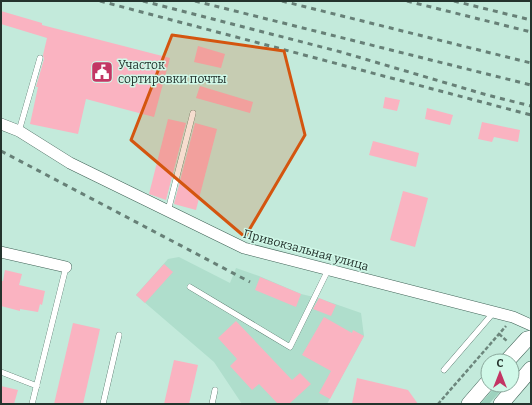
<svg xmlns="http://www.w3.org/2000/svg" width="532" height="405" font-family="Bitter,serif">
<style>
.built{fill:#afdecc}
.green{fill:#9dd2be}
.building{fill:#fab3c1}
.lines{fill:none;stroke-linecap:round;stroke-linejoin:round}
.lane-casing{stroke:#3e6155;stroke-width:6}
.street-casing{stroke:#3e6155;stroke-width:12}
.secondary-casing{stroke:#3e6155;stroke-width:16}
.path{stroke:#6c867c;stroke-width:2.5;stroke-dasharray:4 2;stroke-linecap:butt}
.lane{stroke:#fff;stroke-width:5.5}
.street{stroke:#fff;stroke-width:11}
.secondary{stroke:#fff;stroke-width:15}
.rail{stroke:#678077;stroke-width:3;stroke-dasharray:5 5;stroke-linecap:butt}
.marked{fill:#d4550f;fill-opacity:0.2;stroke:#d4550f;stroke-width:3;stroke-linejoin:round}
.labels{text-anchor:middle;stroke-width:3;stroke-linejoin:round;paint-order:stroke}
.poi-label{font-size:12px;fill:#24332d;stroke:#d0f8e8;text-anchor:start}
.street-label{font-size:12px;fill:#24332d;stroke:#d0f8e8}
</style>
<rect width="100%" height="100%" fill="#c3eadb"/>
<!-- built -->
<path class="built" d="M179 257 230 283 236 268 259 276 301 294 318 298 361 313 364 336 327 404H242L214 362 136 295 168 259Z"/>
<!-- green -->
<path class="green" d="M497 385H506L489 404H480Z"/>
<!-- building -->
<g class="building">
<path d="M1 11 42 23V25L170 58 154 117 86 99 78 134 30 124 38 87H36L44 59 43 55 47 38 1 24Z"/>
<path d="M198 46 225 54 221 68 194 62Z"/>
<path d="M200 86 253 102 250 113 196 98Z"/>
<path d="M385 97 400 100 397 111 383 108Z"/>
<path d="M427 108 453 115 450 125 425 119Z"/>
<path d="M168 119 186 123 166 200 149 194Z"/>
<path d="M482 122 520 130 518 142 494 137 492 142 478 139Z"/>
<path d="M195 123 217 129 196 210 174 204Z"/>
<path d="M373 141 419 153 416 167 369 155Z"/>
<path d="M403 191 428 198 415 247 390 240Z"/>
<path d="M164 264 173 272 145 303 136 295Z"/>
<path d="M5 270 22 274 19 285 45 291 42 305 40 304 38 312 20 309V311L1 306V281H3Z"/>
<path d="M260 277 301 294 296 307 255 290Z"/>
<path d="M319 298 336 305 331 316 313 309Z"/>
<path d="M324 317 352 333 353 330 364 336 330 399 319 393 331 371 302 355Z"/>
<path d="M236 321 292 380 300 373 311 384 289 404H278L259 384 252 390 230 366 237 359 218 338Z"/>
<path d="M73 323 100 329 83 404H54Z"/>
<path d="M174 360 198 365 189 404H164Z"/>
<path d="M357 378 408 390 418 404H352Z"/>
<path d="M1 386 18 390 14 404H1Z"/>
</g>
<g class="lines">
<!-- lane casing -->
<g class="lane-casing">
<g id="lane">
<path d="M19 131 40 58"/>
<path d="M168 211 193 113"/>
<path d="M190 287 290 347 328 270"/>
<path d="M444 370 494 312"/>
<path d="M1 372 37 386"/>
<path d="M32 404 66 267"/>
<path d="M103 404 119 335"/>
<path d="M212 404 215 390"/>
</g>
</g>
<!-- street casing -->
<g class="street-casing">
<g id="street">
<path d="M1 124 19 131 70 163 244 248 513 317 531 325"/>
<path d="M1 252 66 267"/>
</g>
</g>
<!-- secondary casing -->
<g class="secondary-casing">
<g id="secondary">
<path d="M507 361 527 339 531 338"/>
<path d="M469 404 488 382"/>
<path d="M501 404 531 369"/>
</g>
</g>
<!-- path -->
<g class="path">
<path d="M499 334 507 341"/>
<path d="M438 404 506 326"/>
</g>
<!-- lane -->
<use href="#lane" class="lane"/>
<!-- street -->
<use href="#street" class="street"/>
<!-- secondary -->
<use href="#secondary" class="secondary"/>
<!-- rail -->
<g class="rail">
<path d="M100 1 531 115"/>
<path d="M143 1 341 52 487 95 531 106"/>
<path d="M195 1 531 85"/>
<path d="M282 1 531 63"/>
<path d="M407 1 531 32"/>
<path d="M454 1 531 20"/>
<path d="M1 151 250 282"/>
</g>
</g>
<!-- marked area -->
<path class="marked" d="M172 35 284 51 305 135 245 237 131 140Z"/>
<!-- icons -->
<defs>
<g id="civic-square" transform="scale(1.15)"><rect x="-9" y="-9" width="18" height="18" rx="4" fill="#c33664" stroke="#d0f8e8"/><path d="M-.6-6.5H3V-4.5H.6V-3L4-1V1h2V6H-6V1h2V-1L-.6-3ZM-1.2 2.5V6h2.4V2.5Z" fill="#fff"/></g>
</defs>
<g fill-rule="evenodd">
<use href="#civic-square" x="102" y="72"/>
</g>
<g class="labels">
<!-- poi labels -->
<g class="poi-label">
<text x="118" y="69">Участок<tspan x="118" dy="14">сортировки почты</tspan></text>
</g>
<!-- street labels -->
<g class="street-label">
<text transform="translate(306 250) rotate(15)" y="4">Привокзальная улица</text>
</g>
</g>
<!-- border -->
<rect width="532" height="405" fill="none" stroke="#24332d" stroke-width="4"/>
<!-- north arrow -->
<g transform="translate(500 373)"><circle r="19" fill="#d0f8e8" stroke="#8ba99d"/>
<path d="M0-3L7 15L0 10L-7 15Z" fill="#c33664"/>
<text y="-6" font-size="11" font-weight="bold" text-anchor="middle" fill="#24332d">С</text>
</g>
</svg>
